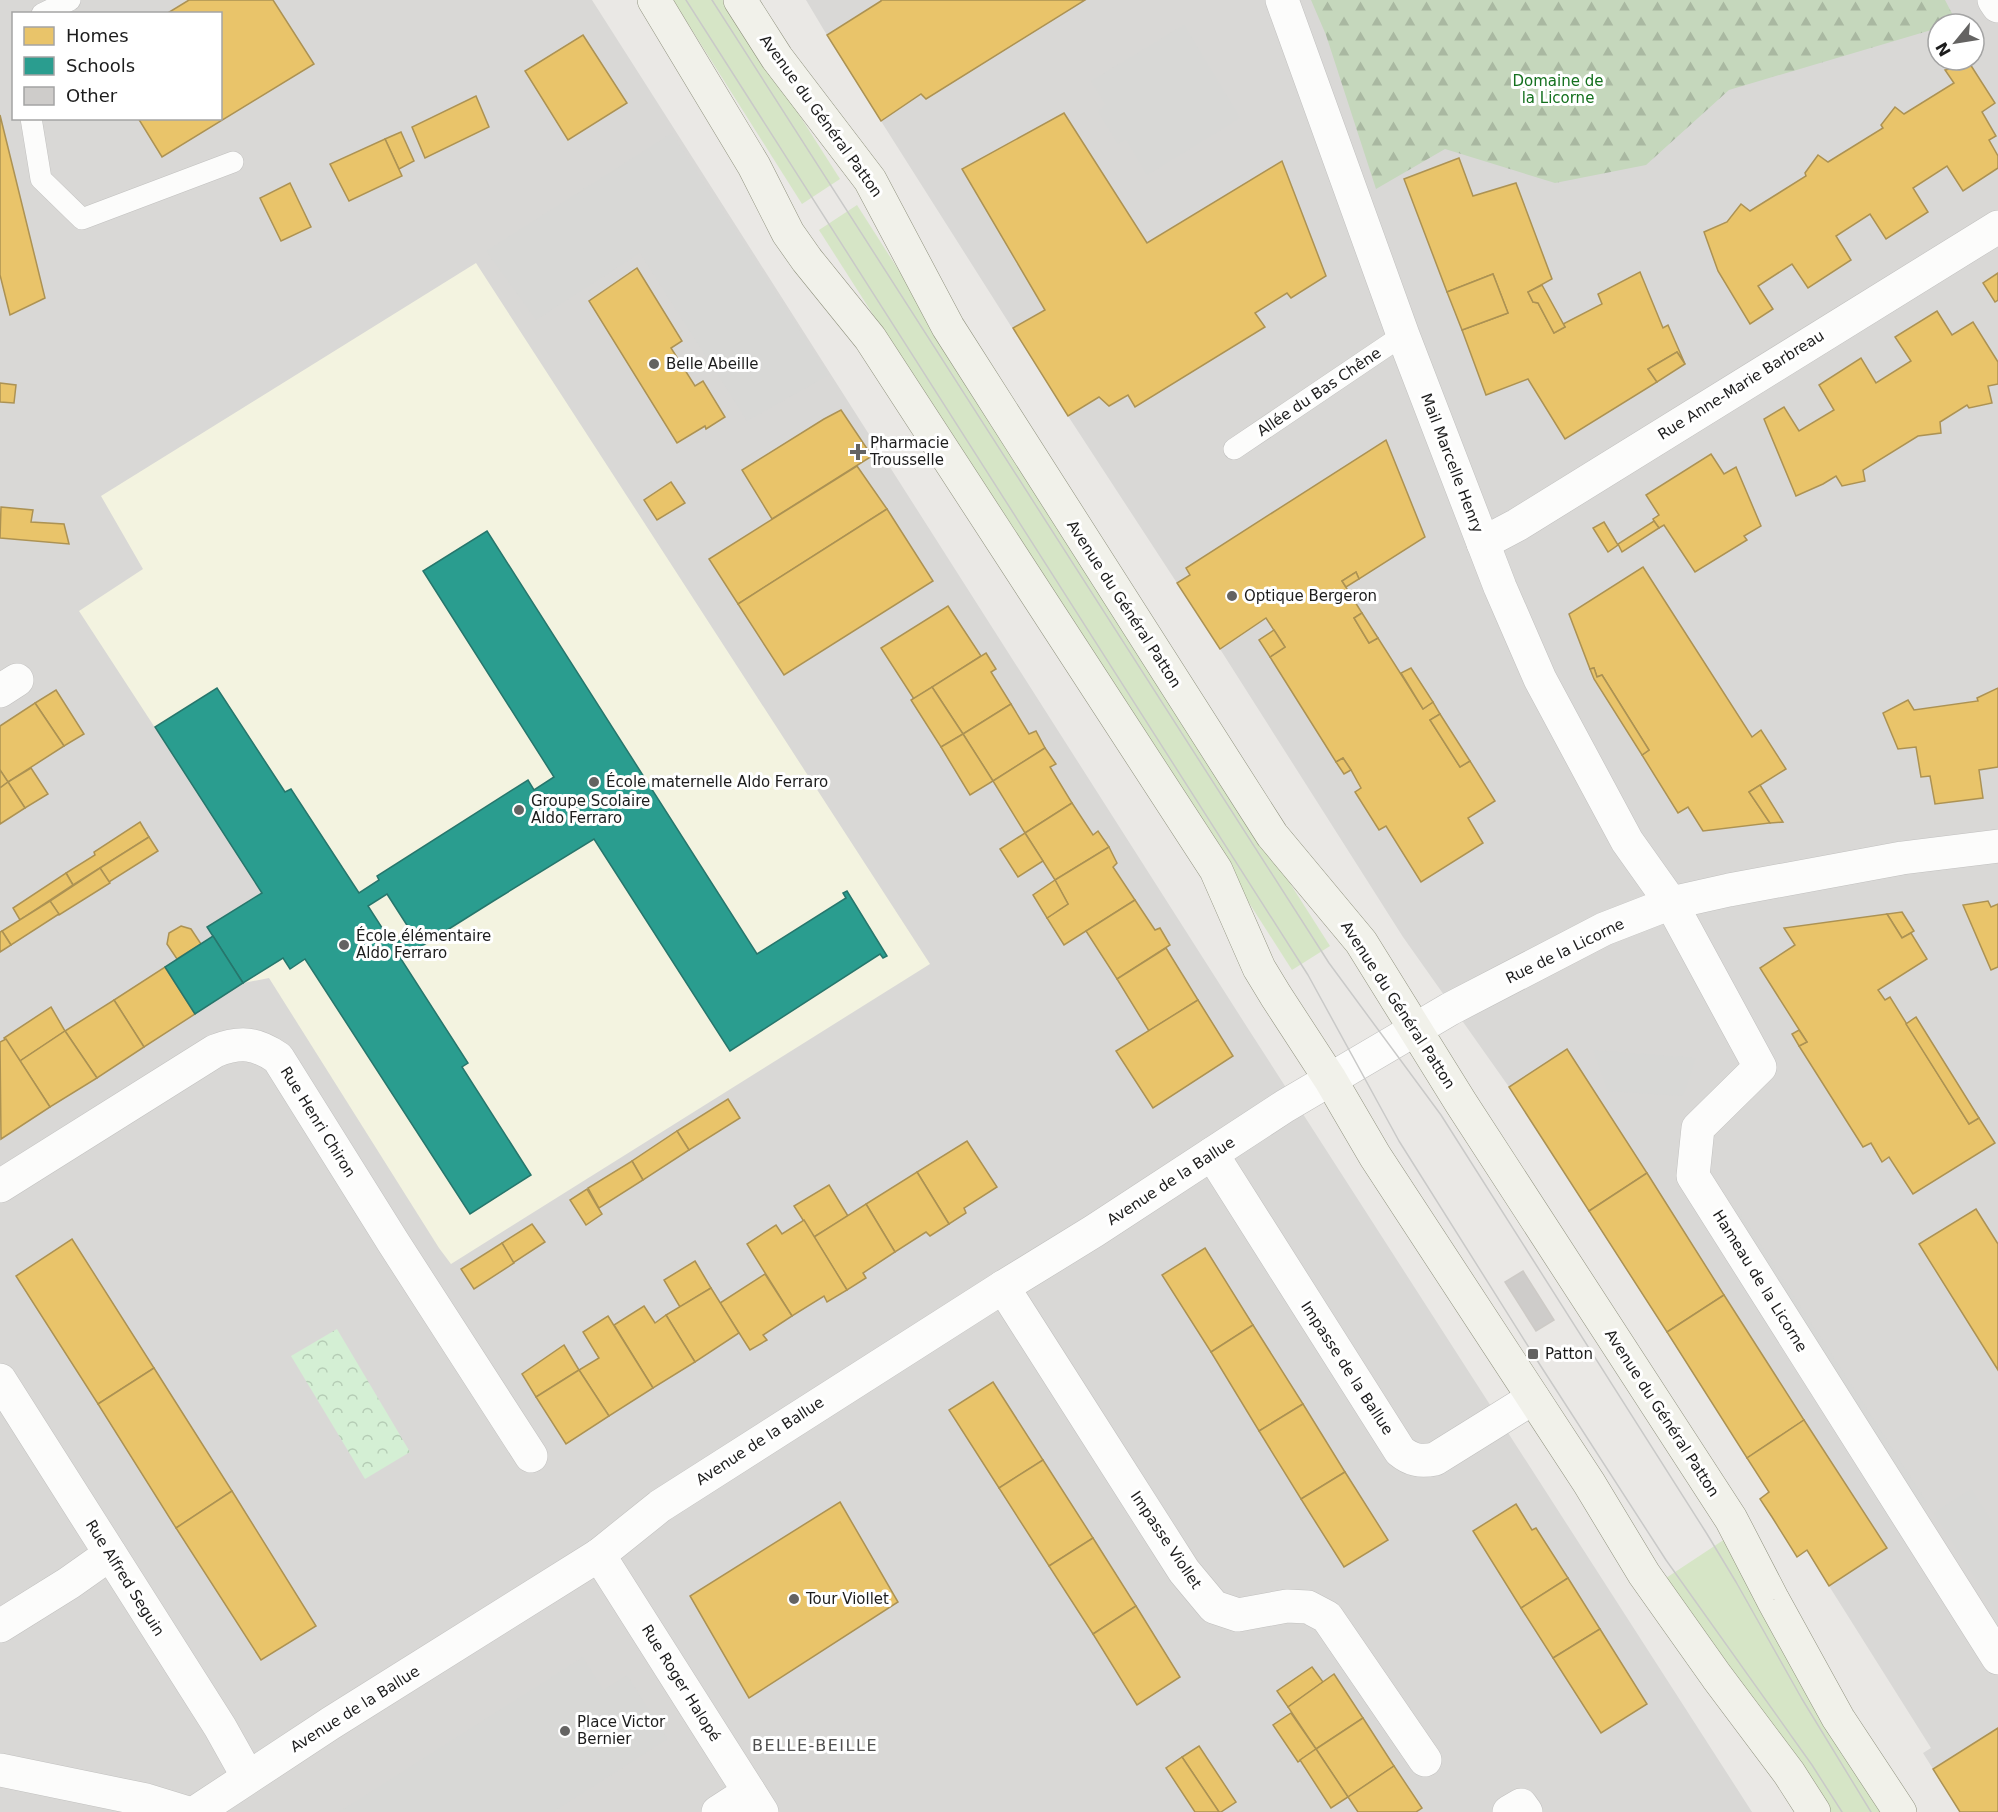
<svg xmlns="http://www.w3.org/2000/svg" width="1998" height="1812" font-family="'DejaVu Sans',sans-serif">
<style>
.residential{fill:#d9d8d6;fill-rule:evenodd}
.education{fill:#f3f3e0}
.religious{fill:#d8d8d6}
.grass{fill:#d6e5c6}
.forest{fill:url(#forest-firs)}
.park{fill:url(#park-crowns)}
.homes{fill:#e9c46a;stroke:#ac9253;stroke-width:1.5}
.schools{fill:#2a9d8f;stroke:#26766c;stroke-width:1.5;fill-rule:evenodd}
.building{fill:#ceccca;stroke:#cdcac6;stroke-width:1.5}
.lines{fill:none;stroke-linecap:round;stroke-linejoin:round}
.lane-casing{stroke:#c1c0bf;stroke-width:22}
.street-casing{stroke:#c1c0bf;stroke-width:34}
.secondary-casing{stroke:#90927f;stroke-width:34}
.lane{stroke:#fcfcfb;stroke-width:21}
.street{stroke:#fcfcfb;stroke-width:33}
.secondary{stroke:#f1f1ea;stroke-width:33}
.tram{stroke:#c9c9c8;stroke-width:1.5}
.poi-dot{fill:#646362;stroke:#fff;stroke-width:2}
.labels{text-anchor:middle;stroke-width:6;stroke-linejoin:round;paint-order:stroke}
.park-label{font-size:15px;fill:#14701e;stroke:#fff}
.street-label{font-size:15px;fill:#1c1c1c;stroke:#fff}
.poi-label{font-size:15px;fill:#1c1c1c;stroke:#fff;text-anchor:start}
.neighbourhood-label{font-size:16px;letter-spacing:1.5px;fill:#4f4f4f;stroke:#fff}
</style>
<defs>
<pattern id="forest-firs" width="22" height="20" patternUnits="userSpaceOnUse" patternTransform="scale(1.5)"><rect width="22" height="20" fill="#c5d7bc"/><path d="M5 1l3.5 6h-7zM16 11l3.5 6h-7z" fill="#a9b8a1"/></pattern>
<pattern id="park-crowns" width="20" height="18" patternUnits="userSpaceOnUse" patternTransform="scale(1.5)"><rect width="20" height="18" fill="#d4efd4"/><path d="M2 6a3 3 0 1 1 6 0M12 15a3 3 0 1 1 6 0" fill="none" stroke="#b5ccb5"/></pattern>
</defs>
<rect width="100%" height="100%" fill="#eae8e5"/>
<!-- residential -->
<g class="residential">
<path d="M0 0H592L1247 1027 1752 1812H0ZM14 14H220V118H14Z"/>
<path d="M806 0H1998V1812H1960L1923 1753 1931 1748 1807 1551 1797 1557 1772 1517 1760 1499 1768 1492 1747 1457 1509 1087 1403 937 1220 649 1068 416 834 47ZM1938 24H1974V60H1938Z"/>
</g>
<!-- education -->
<path class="education" d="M476 263 930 964 451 1264 439 1248 269 978 243 983 207 927 262 892 79 611 143 569 101 496Z"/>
<!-- religious -->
<g class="religious">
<path d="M1184 25 1240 118 1147 175 1126 139 1118 144 1098 111 1106 105 1091 81Z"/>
<path d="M672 133 829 375 747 421 640 253 536 320 486 251Z"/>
<path d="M1593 1050 1696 1058 1683 1096 1608 1091Z"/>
<path d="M1736 1207 1927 1502 1912 1512 1721 1216Z"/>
<path d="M1971 1489 1998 1531V1613L1934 1513Z"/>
<path d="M583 1657 603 1690 627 1675 668 1739 553 1812H339Z"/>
</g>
<!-- grass -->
<g class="grass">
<path d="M673 0H726L840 179 802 204Z"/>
<path d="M857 205 1330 946 1292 970 819 230Z"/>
<path d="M1725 1539 1882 1812H1831L1666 1578Z"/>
</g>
<!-- forest -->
<path class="forest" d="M1311 0H1945L1957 23 1938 24V28L1729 90 1646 165 1555 183 1445 149 1376 189 1326 35Z"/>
<!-- park -->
<path class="park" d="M337 1329 410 1452 365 1479 291 1356Z"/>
<!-- homes -->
<g class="homes">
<path d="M189 0H273L314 64 162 157 138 118H220V14H166Z"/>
<path d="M881 0H1085L926 99 921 94 881 121 827 35 881 1Z"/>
<path d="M583 35 627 103 568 140 525 71Z"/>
<path d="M1970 64 1995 103 1982 112 1996 136 1989 140 1998 156V168L1963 191 1947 166 1913 188 1928 212 1886 239 1870 214 1836 236 1851 260 1808 288 1792 264 1758 286 1773 309 1750 324 1718 271 1704 232 1727 222 1741 204 1750 211 1806 176 1805 173 1818 155 1828 162 1883 128 1881 125 1895 107 1904 114 1954 83 1945 70Z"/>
<path d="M476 96 489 127 425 158 412 127Z"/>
<path d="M1064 113 1147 243 1282 161 1326 276 1291 298 1287 293 1255 313 1265 327 1135 407 1128 395 1109 406 1099 397 1068 416 1013 328 1045 310 962 169Z"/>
<path d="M0 115 45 298 10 315 0 275Z"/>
<path d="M401 132 414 161 399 169 385 139Z"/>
<path d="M385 139 402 176 349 201 330 164Z"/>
<path d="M1459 158 1473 196 1516 183 1552 279 1528 292 1533 302 1538 303 1554 333 1565 327 1563 324 1602 304 1598 294 1640 272 1663 328 1668 325 1685 364 1677 352 1648 369 1657 382 1565 439 1528 379 1486 395 1462 330 1508 313 1493 274 1447 292 1404 179Z"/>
<path d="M290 183 311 227 281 241 260 198Z"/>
<path d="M637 268 682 341 671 348 695 386 703 381 725 417 706 429 705 426 677 443 589 301Z"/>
<path d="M1998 273V300L1995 302 1983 283Z"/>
<path d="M1493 274 1508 313 1462 330 1447 292Z"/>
<path d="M1542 285 1565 327 1554 333 1538 303 1533 302 1528 292Z"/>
<path d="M1937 311 1952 335 1973 322 1998 362V384L1988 386 1992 403 1969 408 1967 405 1940 422 1941 433 1918 436 1863 470 1865 481 1842 486 1836 476 1823 484 1796 496 1764 419 1784 407 1799 431 1834 410 1819 385 1861 358 1876 383 1911 361 1895 337Z"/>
<path d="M1677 352 1685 364 1657 382 1648 369Z"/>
<path d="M0 383 16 385 14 403 0 402Z"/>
<path d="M841 410 872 456 772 519 742 470 824 419Z"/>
<path d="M1386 440 1425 537 1359 579 1356 572 1342 581 1362 613 1354 618 1369 643 1378 638 1423 709 1433 702 1440 714 1430 720 1460 767 1470 761 1495 801 1468 818 1483 843 1421 882 1386 826 1379 830 1355 792 1361 788 1351 770 1343 758 1336 762 1270 657 1285 647 1266 618 1220 649 1177 583 1190 575 1186 568Z"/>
<path d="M1711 454 1724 474 1736 467 1761 526 1744 536 1747 540 1695 572 1664 525 1659 528 1654 521 1653 519 1659 515 1646 495Z"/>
<path d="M857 466 887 509 738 604 709 559Z"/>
<path d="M671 482 685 503 657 520 644 500Z"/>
<path d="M1 507 33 510 31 522 64 524 69 544 0 538Z"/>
<path d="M887 509 933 581 784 675 738 604Z"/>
<path d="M1654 521 1659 528 1622 552 1618 544Z"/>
<path d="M1604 522 1618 545 1608 552 1593 528Z"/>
<path d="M1643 567 1752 737 1761 730 1786 769 1749 792 1770 823 1703 831 1688 807 1678 813 1642 755 1649 750 1602 675 1597 677 1594 668 1590 669 1569 614Z"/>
<path d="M1356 572 1359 579 1346 587 1342 581Z"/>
<path d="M948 606 981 656 914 699 881 648Z"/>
<path d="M1362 613 1378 638 1369 643 1354 618Z"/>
<path d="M1274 630 1285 647 1270 657 1259 640Z"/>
<path d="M986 653 996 669 991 672 1011 704 963 734 932 687Z"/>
<path d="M1411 668 1433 702 1423 709 1401 673Z"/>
<path d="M1594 668 1597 677 1602 675 1649 750 1642 755 1594 679 1590 669Z"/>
<path d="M932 687 963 734 941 747 911 700Z"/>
<path d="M1998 688V767L1979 770 1983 798 1935 804 1930 776 1921 777 1916 747 1898 749 1883 713 1908 700 1914 710 1978 701 1977 698Z"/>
<path d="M56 690 84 734 64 746 35 703Z"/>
<path d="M35 703 64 746 8 782 0 770V726Z"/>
<path d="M1011 704 1029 734 1036 731 1045 748 993 781 963 734Z"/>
<path d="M1440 714 1470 761 1460 767 1430 720Z"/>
<path d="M963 734 993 781 970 795 941 747Z"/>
<path d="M1045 748 1056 764 1050 767 1072 803 1025 833 993 781Z"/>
<path d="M1343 758 1351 770 1344 774 1336 762Z"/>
<path d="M31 768 48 794 25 808 8 782Z"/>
<path d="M0 770 8 782 0 788Z"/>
<path d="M8 782 25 808 0 824V788Z"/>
<path d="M1760 785 1783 822 1770 823 1749 792Z"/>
<path d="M1072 803 1093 835 1098 831 1109 847 1055 880 1025 833Z"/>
<path d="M140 822 149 837 73 885 66 873 95 855 94 852Z"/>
<path d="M1025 833 1043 861 1018 877 1000 849Z"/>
<path d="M149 837 158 851 109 882 100 868Z"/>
<path d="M1109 847 1117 863 1113 867 1135 900 1064 945 1047 918 1068 904 1055 880Z"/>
<path d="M100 868 110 883 59 915 50 901Z"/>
<path d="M66 873 73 885 20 920 13 908Z"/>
<path d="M1055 880 1068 904 1047 918 1033 895Z"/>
<path d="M1135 900 1155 930 1160 928 1170 945 1117 979 1086 931Z"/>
<path d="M50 901 59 914 11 945 2 931Z"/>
<path d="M1988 901 1991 907 1998 904V967L1991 970 1963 905Z"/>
<path d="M1902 912 1914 931 1902 938 1887 914Z"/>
<path d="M1887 914 1902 938 1911 933 1927 959 1878 990 1885 1000 1890 997 1969 1124 1979 1118 1995 1143 1913 1194 1889 1157 1882 1162 1871 1143 1863 1147 1799 1046 1807 1042 1760 968 1795 945 1784 928Z"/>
<path d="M181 926 191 929 201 944 177 959 167 944 169 933Z"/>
<path d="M2 931 11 945 0 952V932Z"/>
<path d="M1166 948 1198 1000 1149 1031 1117 979Z"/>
<path d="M165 967 195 1014 144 1047 114 1000Z"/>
<path d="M114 1000 144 1047 97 1078 65 1031Z"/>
<path d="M1198 1000 1233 1056 1153 1108 1116 1051Z"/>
<path d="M51 1007 65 1031 20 1061 4 1038Z"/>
<path d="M1916 1017 1979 1118 1969 1124 1906 1024Z"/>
<path d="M1799 1030 1807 1042 1799 1046 1792 1034Z"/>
<path d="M65 1031 97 1078 50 1107 20 1061Z"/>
<path d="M6 1039 50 1107 1 1139 0 1042Z"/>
<path d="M1567 1049 1647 1173 1589 1211 1509 1087Z"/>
<path d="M728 1099 740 1118 689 1150 677 1131Z"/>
<path d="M677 1131 689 1150 643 1180 632 1161Z"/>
<path d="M967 1141 997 1187 964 1208 966 1213 949 1224 917 1172Z"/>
<path d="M632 1161 643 1180 599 1208 588 1188Z"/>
<path d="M917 1172 949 1224 930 1236 926 1232 895 1252 866 1204Z"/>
<path d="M1647 1173 1724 1295 1667 1332 1589 1211Z"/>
<path d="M829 1185 848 1216 814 1237 794 1206Z"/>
<path d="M587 1189 602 1214 586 1225 570 1200Z"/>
<path d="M866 1204 895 1252 863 1273 866 1278 847 1290 814 1237Z"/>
<path d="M1976 1209 1998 1244V1370L1919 1244Z"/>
<path d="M804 1220 847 1290 827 1302 824 1296 792 1316 747 1244 776 1225 782 1234Z"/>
<path d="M532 1224 545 1242 513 1263 502 1243Z"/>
<path d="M72 1239 154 1368 98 1404 16 1276Z"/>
<path d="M502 1243 514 1263 474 1289 461 1269Z"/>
<path d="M1205 1248 1253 1325 1211 1352 1162 1275Z"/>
<path d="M695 1261 711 1288 680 1307 664 1280Z"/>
<path d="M765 1274 792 1316 763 1335 767 1340 750 1350 720 1303Z"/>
<path d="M711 1288 739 1333 695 1362 666 1315Z"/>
<path d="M1724 1295 1804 1420 1747 1458 1667 1332Z"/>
<path d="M644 1306 655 1323 666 1315 695 1362 653 1388 614 1325Z"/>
<path d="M608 1316 653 1388 609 1416 579 1370 599 1358 583 1332Z"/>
<path d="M1253 1325 1303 1404 1259 1431 1211 1352Z"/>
<path d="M564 1345 579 1370 536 1397 522 1374Z"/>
<path d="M154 1368 232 1491 176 1528 98 1404Z"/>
<path d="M579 1370 609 1416 566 1444 536 1397Z"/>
<path d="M993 1382 1043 1460 999 1488 949 1410Z"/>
<path d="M1303 1404 1345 1472 1301 1499 1259 1431Z"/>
<path d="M1804 1420 1887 1548 1829 1586 1807 1550 1797 1557 1772 1517 1760 1499 1769 1492 1747 1458Z"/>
<path d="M1043 1460 1093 1538 1049 1566 999 1488Z"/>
<path d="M1345 1472 1388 1540 1344 1567 1301 1499Z"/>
<path d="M232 1491 316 1626 261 1660 176 1528Z"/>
<path d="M840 1502 898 1602 749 1698 690 1596Z"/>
<path d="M1516 1504 1532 1530 1536 1528 1568 1578 1521 1608 1473 1531Z"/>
<path d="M1093 1538 1136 1606 1093 1634 1049 1566Z"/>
<path d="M1568 1578 1600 1629 1553 1658 1521 1608Z"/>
<path d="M1136 1606 1180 1677 1137 1705 1093 1634Z"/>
<path d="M1600 1629 1647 1704 1601 1733 1553 1658Z"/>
<path d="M1312 1667 1323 1682 1288 1707 1277 1691Z"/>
<path d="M1334 1674 1363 1718 1316 1749 1288 1707Z"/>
<path d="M1291 1713 1316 1749 1298 1762 1273 1725Z"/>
<path d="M1363 1718 1394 1766 1348 1797 1316 1749Z"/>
<path d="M1998 1728V1812H1960L1933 1769Z"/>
<path d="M1199 1746 1236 1802 1221 1812H1219L1182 1757Z"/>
<path d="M1316 1749 1348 1797 1331 1808 1300 1760Z"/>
<path d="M1182 1757 1219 1812H1195L1166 1768Z"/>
<path d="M1394 1766 1422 1808 1416 1812H1358L1348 1797Z"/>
</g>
<!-- schools -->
<g class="schools">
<path d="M487 531 757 954 846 898 843 893 847 891 887 956 883 958 880 954 730 1051 594 839 495 900 401 959 468 1063 462 1067 531 1175 470 1214 305 959 290 969 283 958 243 983 207 927 262 893 155 727 217 688 285 792 291 789 359 893 379 880 377 876 528 780 534 790 554 777 423 571ZM387 894 412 933 393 945 368 906Z"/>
<path d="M213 936 243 983 195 1014 165 967Z"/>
</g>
<!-- building -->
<path class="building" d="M1523 1271 1554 1320 1536 1331 1505 1282Z"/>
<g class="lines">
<!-- lane casing -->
<g class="lane-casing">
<g id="lane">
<path d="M42 14 70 0"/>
<path d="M31 118 41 179 82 219 233 162"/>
<path d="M1234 449 1403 335"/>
</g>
</g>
<!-- street casing -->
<g class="street-casing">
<g id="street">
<path d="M1282 0 1403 335 1500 587 1540 679 1627 841 1671 903 1760 1067 1698 1128 1693 1176 1998 1658"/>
<path d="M1994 0 1998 6"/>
<path d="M1483 543 1517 525 1998 227"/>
<path d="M0 691 17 680"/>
<path d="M1212 1154 1400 1451C1411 1460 1420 1462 1435 1459L1533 1398"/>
<path d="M0 1186 215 1051C241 1041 256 1043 278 1058L393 1242 531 1456"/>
<path d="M1003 1287 1184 1571 1214 1607 1238 1615 1287 1606 1308 1607 1327 1617 1425 1760"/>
<path d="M0 1380 220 1727 248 1777"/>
<path d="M599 1555 762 1812"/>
<path d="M0 1626 69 1583 110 1554"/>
<path d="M0 1770 146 1800 185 1812"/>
<path d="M196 1812 331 1723 599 1555 660 1506 1003 1287 1094 1231 1285 1106 1450 1009 1604 929 1671 903 1729 890 1902 858 1998 846"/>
<path d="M718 1812 749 1792"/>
<path d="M1509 1812 1521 1805 1526 1812"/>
</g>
</g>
<!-- secondary casing -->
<g class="secondary-casing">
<g id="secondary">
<path d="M654 0 754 166 788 233 807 260 870 338 1216 870 1259 968 1276 996 1330 1079 1375 1156 1589 1483 1644 1574 1717 1677 1789 1773 1814 1812"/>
<path d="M740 0 777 58 870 180 948 327 1272 835 1361 942 1461 1103 1731 1519 1773 1600 1838 1718 1900 1812"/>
</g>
</g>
<!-- lane -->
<use href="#lane" class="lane"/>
<!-- street -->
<use href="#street" class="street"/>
<!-- secondary -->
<use href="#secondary" class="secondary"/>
<!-- tram -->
<g class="tram">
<path d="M686 0 1308 975 1399 1141 1533 1354 1666 1560 1812 1765 1842 1812"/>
<path d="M712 0 1329 963 1441 1115 1707 1534 1736 1582 1802 1699 1871 1812"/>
</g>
</g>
<!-- markers -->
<g class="poi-dot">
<circle cx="654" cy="364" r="6"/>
<path d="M855 443h6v6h6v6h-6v6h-6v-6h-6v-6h6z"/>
<circle cx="1232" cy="596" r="6"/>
<circle cx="594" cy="782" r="6"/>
<circle cx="519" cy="810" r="6"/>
<circle cx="344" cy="945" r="6"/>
<rect x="1527" y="1348" width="12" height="12" rx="3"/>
<circle cx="794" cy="1599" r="6"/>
<circle cx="565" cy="1731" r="6"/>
</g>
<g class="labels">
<!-- park labels -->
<g class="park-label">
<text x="1558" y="86">Domaine de<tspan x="1558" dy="17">la Licorne</tspan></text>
</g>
<!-- street labels -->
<g class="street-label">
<text transform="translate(821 116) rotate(54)" y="5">Avenue du Général Patton</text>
<text transform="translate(1741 385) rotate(-32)" y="5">Rue Anne-Marie Barbreau</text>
<text transform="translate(1319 392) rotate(-34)" y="5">Allée du Bas Chêne</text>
<text transform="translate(1452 463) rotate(69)" y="5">Mail Marcelle Henry</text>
<text transform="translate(1124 604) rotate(57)" y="5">Avenue du Général Patton</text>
<text transform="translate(1565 951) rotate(-26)" y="5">Rue de la Licorne</text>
<text transform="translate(1398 1005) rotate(57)" y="5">Avenue du Général Patton</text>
<text transform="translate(318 1122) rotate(58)" y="5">Rue Henri Chiron</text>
<text transform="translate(1171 1181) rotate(-33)" y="5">Avenue de la Ballue</text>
<text transform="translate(1760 1281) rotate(58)" y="5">Hameau de la Licorne</text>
<text transform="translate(1347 1368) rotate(57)" y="5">Impasse de la Ballue</text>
<text transform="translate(1662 1413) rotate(57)" y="5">Avenue du Général Patton</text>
<text transform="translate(760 1441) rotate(-33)" y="5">Avenue de la Ballue</text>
<text transform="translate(1166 1540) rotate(56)" y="5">Impasse Viollet</text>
<text transform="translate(125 1578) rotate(58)" y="5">Rue Alfred Seguin</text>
<text transform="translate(681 1683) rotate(58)" y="5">Rue Roger Halopé</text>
<text transform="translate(355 1709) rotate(-32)" y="5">Avenue de la Ballue</text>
</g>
<!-- poi labels -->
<g class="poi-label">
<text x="666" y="369">Belle Abeille</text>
<text x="870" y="448">Pharmacie<tspan x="870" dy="17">Trousselle</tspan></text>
<text x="1244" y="601">Optique Bergeron</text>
<text x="606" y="787">École maternelle Aldo Ferraro</text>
<text x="531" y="806">Groupe Scolaire<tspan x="531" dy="17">Aldo Ferraro</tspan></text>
<text x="356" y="941">École élémentaire<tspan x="356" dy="17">Aldo Ferraro</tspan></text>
<text x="1545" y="1359">Patton</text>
<text x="806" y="1604">Tour Viollet</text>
<text x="577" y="1727">Place Victor<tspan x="577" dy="17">Bernier</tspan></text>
</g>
<!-- neighbourhood labels -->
<g class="neighbourhood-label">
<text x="815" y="1751">BELLE-BEILLE</text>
</g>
</g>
<!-- legend -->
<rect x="12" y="12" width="210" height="108" fill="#ffffff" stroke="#a4a4a4" stroke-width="1.5"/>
<rect x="24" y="27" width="30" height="18" fill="#e9c46a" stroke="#a4a4a4" stroke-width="1.5"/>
<text x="66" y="42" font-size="18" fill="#1c1c1c">Homes</text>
<rect x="24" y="57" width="30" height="18" fill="#2a9d8f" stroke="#a4a4a4" stroke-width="1.5"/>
<text x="66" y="72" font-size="18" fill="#1c1c1c">Schools</text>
<rect x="24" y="87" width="30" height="18" fill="#ceccca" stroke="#a4a4a4" stroke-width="1.5"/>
<text x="66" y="102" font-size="18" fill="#1c1c1c">Other</text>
<!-- north arrow -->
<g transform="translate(1956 42) rotate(240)"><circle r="28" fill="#ffffff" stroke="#a4a4a4" stroke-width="1.5"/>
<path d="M0-4.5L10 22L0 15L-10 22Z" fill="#646362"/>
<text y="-9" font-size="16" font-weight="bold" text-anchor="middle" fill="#1c1c1c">N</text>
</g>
</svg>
